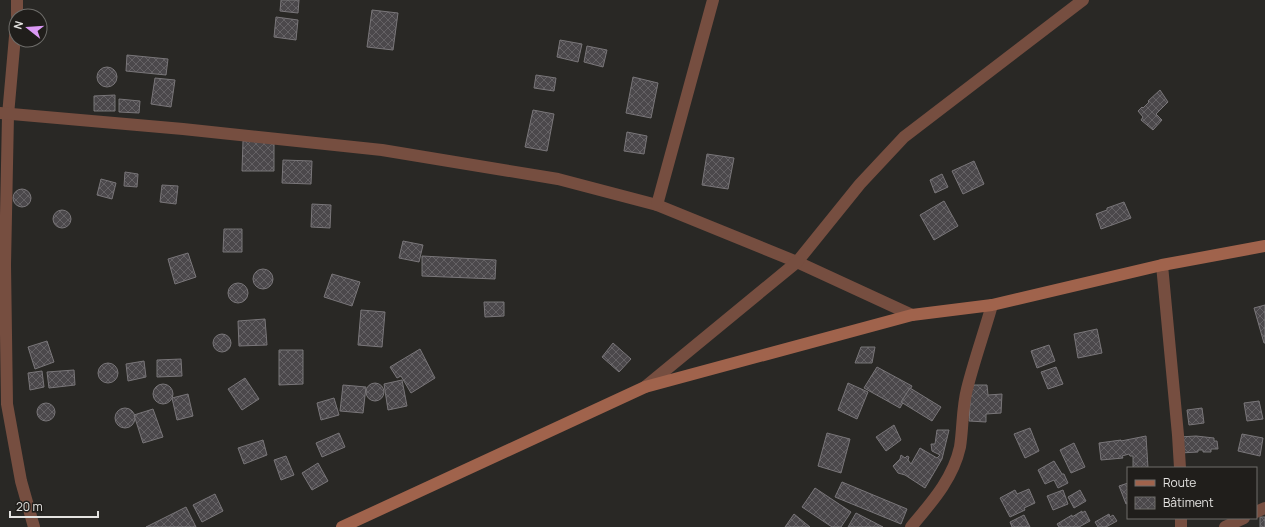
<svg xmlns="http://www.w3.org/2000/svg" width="1265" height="527" font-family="Manrope,sans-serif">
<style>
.building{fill:url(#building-cross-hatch);stroke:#797679}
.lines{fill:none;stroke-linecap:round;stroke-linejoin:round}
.street{stroke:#764e40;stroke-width:12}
.secondary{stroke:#a0634c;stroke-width:12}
</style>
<defs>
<pattern id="building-cross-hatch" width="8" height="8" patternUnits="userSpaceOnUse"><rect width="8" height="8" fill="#4b484b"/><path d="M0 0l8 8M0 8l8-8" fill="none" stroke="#656265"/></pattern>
</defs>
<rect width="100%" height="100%" fill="#292825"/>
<!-- building -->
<g class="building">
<path d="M281 0H299L298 13 280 11Z"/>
<path d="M372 10 398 13 393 50 367 47Z"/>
<path d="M276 17 298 20 296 40 274 37Z"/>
<path d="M560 40 582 44 578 62 557 57Z"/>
<path d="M587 46 607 50 603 67 584 62Z"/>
<path d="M127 55 168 59 166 75 126 71Z"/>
<circle cx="107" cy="77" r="10"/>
<path d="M536 75 556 78 554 91 534 88Z"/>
<path d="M633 77 658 83 651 118 626 113Z"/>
<path d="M155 78 175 80 171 107 151 104Z"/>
<path d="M1160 90 1168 102 1156 114 1162 120 1153 130 1141 120 1143 117 1138 111 1142 107 1143 108 1149 102 1148 101Z"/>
<path d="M115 95V111H94V96Z"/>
<path d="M119 99 140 101 139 113 119 112Z"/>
<path d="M533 110 554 114 547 151 525 147Z"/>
<path d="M627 132 647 136 644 154 624 151Z"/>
<path d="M243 141 274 142V171H242Z"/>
<path d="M707 154 734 158 728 189 702 185Z"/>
<path d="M283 160 312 161 311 184 282 183Z"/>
<path d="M974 161 984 184 963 194 952 171Z"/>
<path d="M125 172 138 174 137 187 124 186Z"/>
<path d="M942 174 948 187 935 193 930 180Z"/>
<path d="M101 179 116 183 112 199 97 195Z"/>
<path d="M162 185 178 186 176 204 160 202Z"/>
<circle cx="22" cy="198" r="9"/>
<path d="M944 201 958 226 934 240 920 215Z"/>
<path d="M1124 202 1131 218 1101 229 1096 214 1107 210V208Z"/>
<path d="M312 204 331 205 330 228 311 227Z"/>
<circle cx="62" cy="219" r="9"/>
<path d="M224 229H242V252H223Z"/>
<path d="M403 241 423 245 419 262 399 258Z"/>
<path d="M188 253 196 277 175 284 168 259Z"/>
<path d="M422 256 496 260 495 279 422 276Z"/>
<circle cx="263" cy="279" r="10"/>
<path d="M332 274 360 282 352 306 324 297Z"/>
<circle cx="238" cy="293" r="10"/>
<path d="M484 302H504V316L485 317Z"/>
<path d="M1265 305V343H1264L1254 308Z"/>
<path d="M361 310 385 312 382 347 358 345Z"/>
<path d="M265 319 267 345 239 346 238 321Z"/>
<path d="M1097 329 1102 353 1078 358 1074 334Z"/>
<circle cx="222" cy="343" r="9"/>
<path d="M47 341 54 362 35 369 28 347Z"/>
<path d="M613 343 631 359 619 372 602 357Z"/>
<path d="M1049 345 1055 361 1037 368 1031 351Z"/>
<path d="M861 347H875L872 363H855Z"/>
<path d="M420 349 435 378 411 393 401 376 397 378 390 367Z"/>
<path d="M279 350H303V384L279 385Z"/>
<path d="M181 359 182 376 157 377V360Z"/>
<path d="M144 361 146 377 128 381 126 364Z"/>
<circle cx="108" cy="373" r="10"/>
<path d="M877 367 912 386 900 408 864 388Z"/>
<path d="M1056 367 1063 384 1048 389 1041 372Z"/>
<path d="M74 370 75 385 49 388 47 372Z"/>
<path d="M42 371 44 387 30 390 28 373Z"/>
<path d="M245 378 259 399 242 410 228 389Z"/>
<path d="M402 380 407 406 388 410 384 384Z"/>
<circle cx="375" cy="392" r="9"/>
<path d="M848 383 868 392 857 419 838 410Z"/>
<circle cx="163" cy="394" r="10"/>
<path d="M343 385 366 387 363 413 340 411Z"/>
<path d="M971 385H987L988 395 1002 394 1001 413 986 414V422L969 421Z"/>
<path d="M910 388 941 407 932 421 901 402Z"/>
<path d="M188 394 193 416 177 420 172 398Z"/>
<path d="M334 398 339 415 321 420 317 403Z"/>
<path d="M1259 401 1263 419 1247 421 1244 403Z"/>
<circle cx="46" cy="412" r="9"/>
<path d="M1202 408 1204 423 1189 425 1187 410Z"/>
<circle cx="125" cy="418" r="10"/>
<path d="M153 409 163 437 143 443 134 415Z"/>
<path d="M894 425 901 440 886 451 876 437Z"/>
<path d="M1030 428 1039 451 1025 458 1014 434Z"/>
<path d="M937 430H949L942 459 925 488 905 475 898 473 893 466 900 459 901 455 905 458 907 456 909 457 908 460 911 464 920 448 937 458 940 455 932 451 931 444H935Z"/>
<path d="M339 433 345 447 322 457 316 443Z"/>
<path d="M827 433 850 439 841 473 818 466Z"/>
<path d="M1242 434 1263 438 1260 456 1238 451Z"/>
<path d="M1146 436 1148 468H1133V456H1130L1129 454 1122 456 1123 458 1101 460 1099 443 1121 440V441Z"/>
<path d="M1196 436 1214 438V441H1217L1218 449H1211V452H1203V450H1198V452L1180 453 1179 437Z"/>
<path d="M263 440 267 455 244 464 238 448Z"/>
<path d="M1074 443 1085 467 1071 473 1060 450Z"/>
<path d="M286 456 294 475 281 480 274 460Z"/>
<path d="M1054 461 1062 474H1064L1068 483 1058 488 1054 480 1045 484 1038 470Z"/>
<path d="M318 463 328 481 312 490 302 473Z"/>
<path d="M842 482 907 509 901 524 835 497Z"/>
<path d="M1128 483V503L1126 504 1119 486Z"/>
<path d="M815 488 851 512 841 527H832L802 507Z"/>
<path d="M1029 489 1035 503 1024 508 1025 510 1010 517 1000 498 1015 490 1017 494Z"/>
<path d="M1063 490 1068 504 1053 510 1047 496Z"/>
<path d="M1080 490 1086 501 1074 508 1068 497Z"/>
<path d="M215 494 223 511 202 522 193 505Z"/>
<path d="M186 507 196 527H146Z"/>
<path d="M1082 511V513L1085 511 1090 521 1079 527H1059L1057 524 1072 515V517Z"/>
<path d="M856 513 883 527H848Z"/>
<path d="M794 514 810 527H785Z"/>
<path d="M1109 514 1110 517 1113 515 1117 521 1106 527H1098L1095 522Z"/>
<path d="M1024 515 1030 527H1012L1010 522Z"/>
<rect x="1260" y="517" width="5" height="10"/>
</g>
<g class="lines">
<!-- street -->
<g class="street">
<path d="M17 16V0"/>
<path d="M16 25 8 115 5 265 7 404 21 481 34 527"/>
<path d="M0 113 183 129 382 150 558 179 657 205 797 262 912 315"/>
<path d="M657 205 713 0"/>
<path d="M1162 265 1178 435 1180 468"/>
<path d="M645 387 797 262 860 184 904 137 1083 0"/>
<path d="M1256 512 1265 508"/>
<path d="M1181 518V527"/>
<path d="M911 527C931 503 953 479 960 447 963 428 962 408 967 389 974 361 984 333 992 305"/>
<path d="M1225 527 1244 518"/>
</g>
<!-- secondary -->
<path class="secondary" d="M342 527 645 387 912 315 992 305 1162 265 1265 246"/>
</g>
<!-- legend -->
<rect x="1127" y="467" width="130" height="52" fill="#201e1b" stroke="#6e6d6a"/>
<rect x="1135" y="480" width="20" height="6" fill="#a0634c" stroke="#6e6d6a"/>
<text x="1163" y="487" font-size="12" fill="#e4e3e1">Route</text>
<rect x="1135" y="497" width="20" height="12" fill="url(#building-cross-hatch)" stroke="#6e6d6a"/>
<text x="1163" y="507" font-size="12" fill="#e4e3e1">Bâtiment</text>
<!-- north arrow -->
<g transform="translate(28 28) rotate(287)"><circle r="19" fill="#201e1b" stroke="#6e6d6a"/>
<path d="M0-3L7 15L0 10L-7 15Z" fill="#db99f5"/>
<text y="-6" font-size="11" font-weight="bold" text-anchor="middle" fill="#e4e3e1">N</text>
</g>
<!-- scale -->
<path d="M10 511v6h88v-6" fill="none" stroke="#e4e3e1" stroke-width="2"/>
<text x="16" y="511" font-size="12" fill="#e4e3e1" stroke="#201e1b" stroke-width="3" paint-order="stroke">20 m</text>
</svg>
